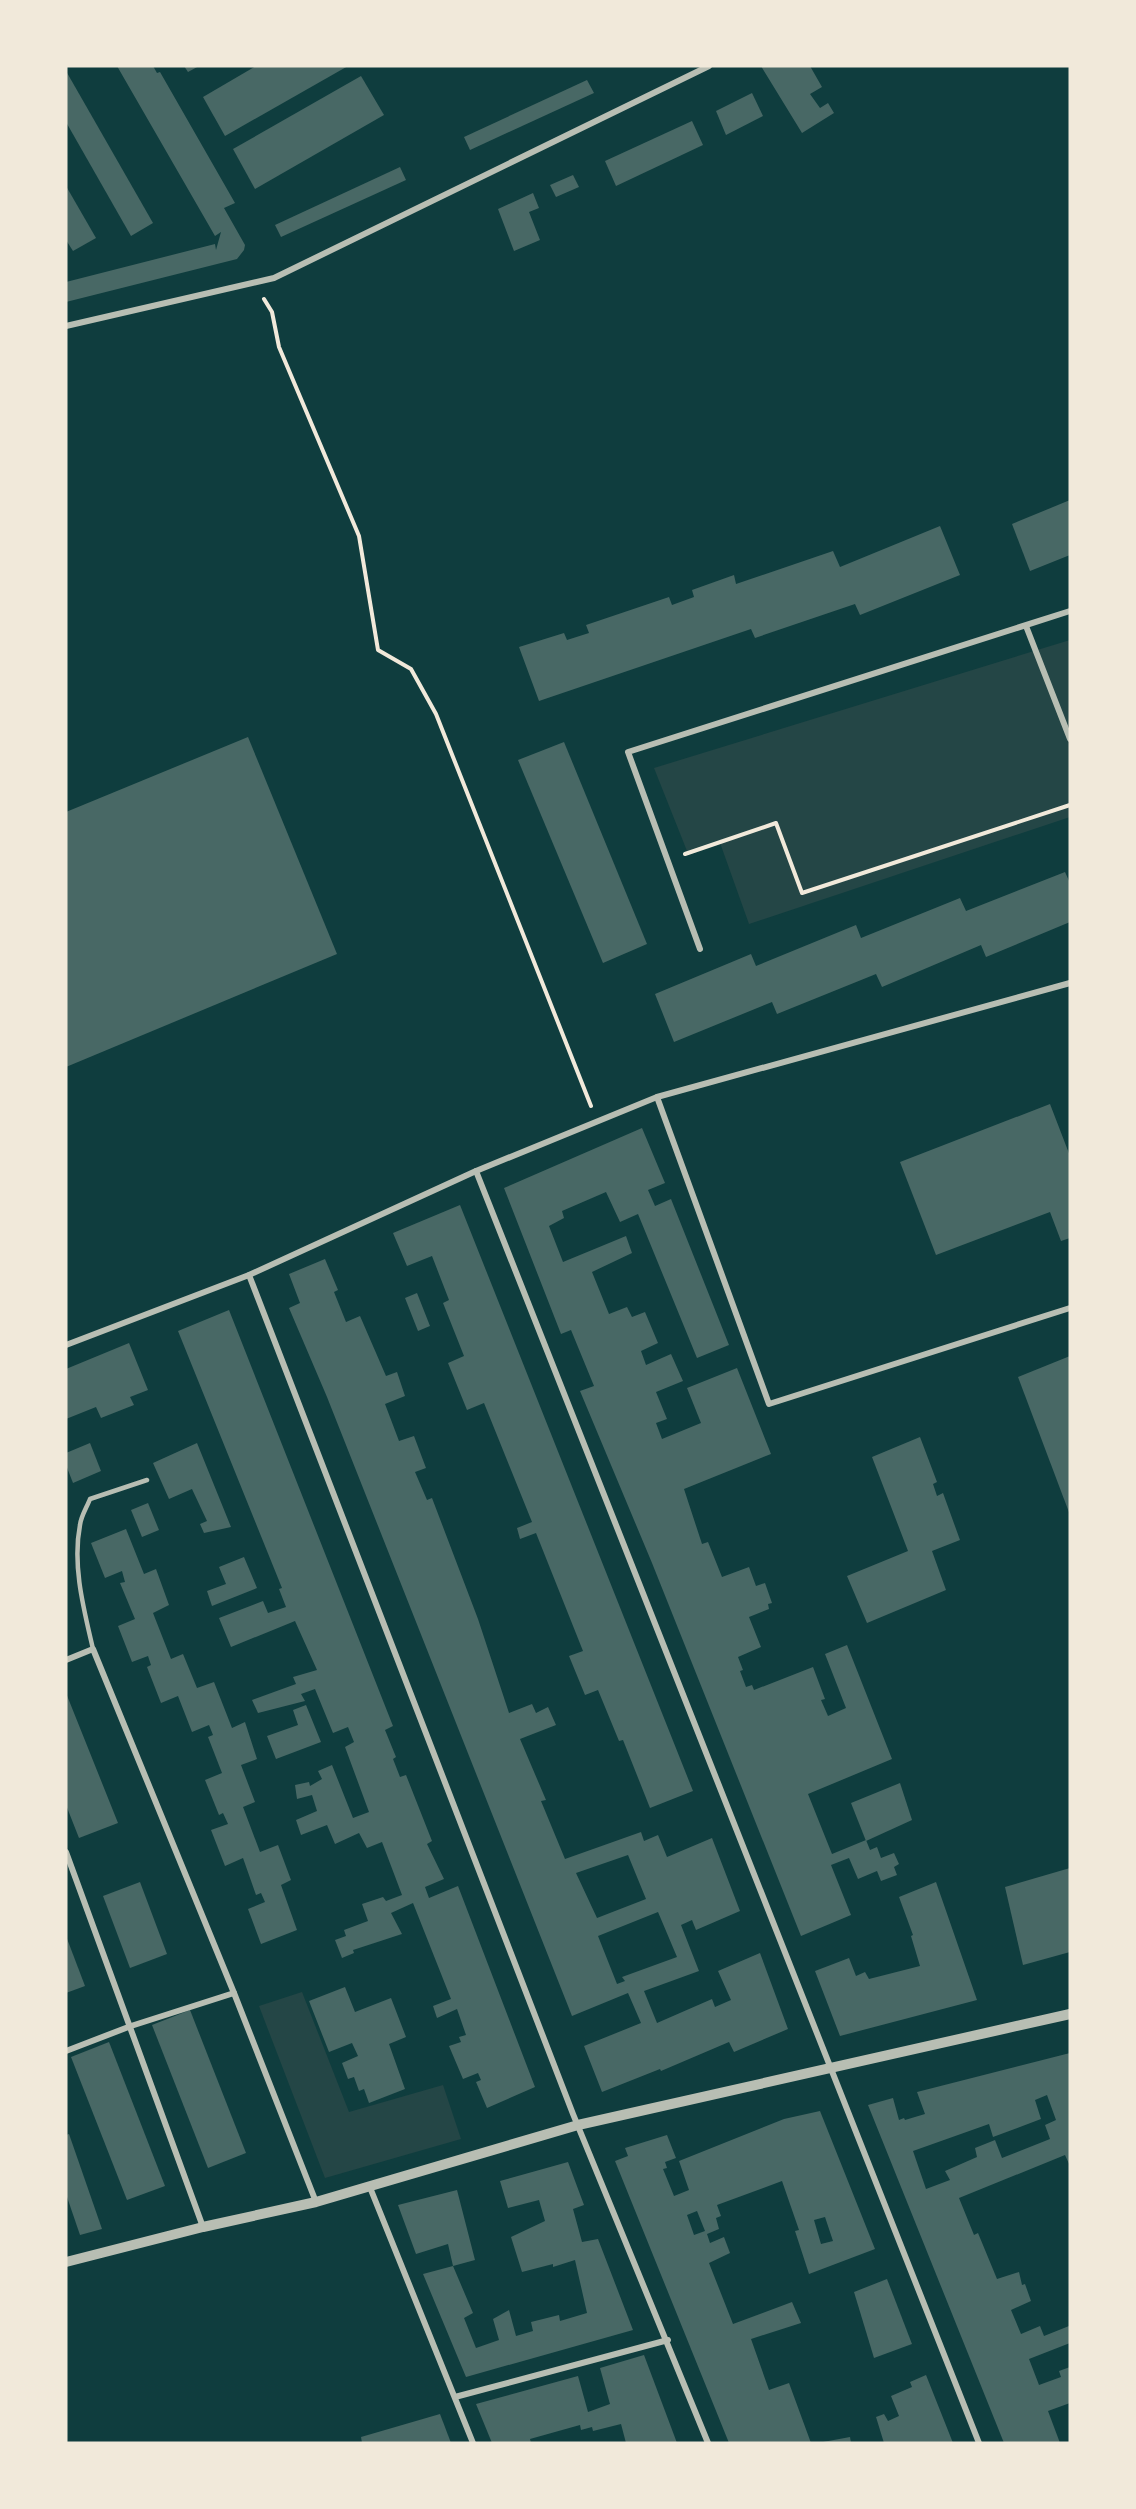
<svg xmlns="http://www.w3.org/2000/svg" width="1136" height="2509" font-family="Commissioner,sans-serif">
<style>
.green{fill:#244646}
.building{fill:#486865;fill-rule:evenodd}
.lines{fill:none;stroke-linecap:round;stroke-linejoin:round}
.path{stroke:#f1e9da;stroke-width:4}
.service{stroke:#b8beb3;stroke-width:4.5}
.minor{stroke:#b8beb3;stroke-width:6}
.tertiary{stroke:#b8beb3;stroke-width:10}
</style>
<rect width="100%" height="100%" fill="#0f3d3e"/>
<!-- green -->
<g class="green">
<path d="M1070 640V817L749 924 719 840 687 851 654 768Z"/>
<path d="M302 1992 349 2112 443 2085 461 2139 325 2178 259 2006Z"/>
</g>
<!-- building -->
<g class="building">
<path d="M117 66H153L157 73 160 72 235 203 224 208 245 245 244 250 237 259 66 302V282L215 244 216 250 221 232 215 236Z"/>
<path d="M184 66H199L188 72Z"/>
<path d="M256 66H348L225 136 203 97Z"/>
<path d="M761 66H810L822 87 810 94 820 108 828 103 834 113 802 133Z"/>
<path d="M66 71 153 223 131 236 66 122Z"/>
<path d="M361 76 384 115 255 189 233 149Z"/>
<path d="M587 80 594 93 470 150 464 137Z"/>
<path d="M752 93 763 116 726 135 716 111Z"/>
<path d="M692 121 703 145 616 186 605 161Z"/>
<path d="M400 167 406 180 281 237 275 225Z"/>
<path d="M573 175 579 187 556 197 550 185Z"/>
<path d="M66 186 96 238 73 251 66 240Z"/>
<path d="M533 193 539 208 529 212 540 240 514 251 498 209Z"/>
<path d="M1070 500V555L1030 571 1012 524Z"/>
<path d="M940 526 960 575 860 615 855 604 755 638 751 629 539 701 519 647 564 633 567 640 589 633 586 625 669 597 672 605 694 597 692 590 734 575 736 584 833 551 840 567Z"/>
<path d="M248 737 337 954 66 1067V812Z"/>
<path d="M564 742 647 944 603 963 518 760Z"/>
<path d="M1065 872 1070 883V922L986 957 981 945 882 987 876 974 777 1014 772 1002 674 1042 655 994 751 954 756 966 856 925 861 938 960 898 966 911Z"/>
<path d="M1050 1104 1070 1156V1238L1061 1241 1050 1212 936 1255 900 1162Z"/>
<path d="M642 1128 665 1183 648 1190 655 1206 671 1199 729 1345 697 1358 638 1214 620 1222 606 1192 562 1211 564 1218 549 1226 563 1262 626 1236 632 1253 592 1272 609 1314 627 1307 632 1317 645 1312 658 1343 641 1351 646 1365 671 1354 683 1381 656 1392 667 1419 656 1423 662 1439 701 1423 687 1388 737 1368 771 1454 684 1489 702 1544 708 1542 722 1577 749 1567 756 1586 765 1583 772 1603 768 1604 769 1609 749 1617 761 1647 738 1657 743 1670 740 1671 746 1687 752 1685 754 1690 813 1667 825 1699 821 1700 828 1716 846 1708 825 1654 847 1645 892 1759 808 1794 832 1854 866 1840 870 1850 877 1847 881 1858 894 1853 899 1864 894 1867 897 1875 881 1881 877 1871 858 1879 849 1858 831 1865 851 1915 801 1936 652 1563 580 1391 594 1386 571 1330 561 1334 504 1188Z"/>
<path d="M460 1205 693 1791 650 1808 623 1740 619 1741 598 1690 585 1695 569 1656 583 1651 536 1533 520 1539 517 1528 532 1522 484 1403 467 1410 448 1363 464 1356 443 1303 449 1300 432 1256 407 1266 393 1233Z"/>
<path d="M325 1259 338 1290 334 1292 346 1322 360 1316 386 1376 397 1372 405 1396 385 1404 399 1441 414 1436 426 1468 415 1472 427 1500 432 1498 478 1619 509 1713 532 1704 536 1713 548 1707 556 1725 520 1739 546 1800 541 1801 565 1859 641 1832 644 1841 658 1835 667 1857 712 1838 740 1911 696 1930 692 1920 681 1925 699 1971 644 1991 657 2023 712 1999 715 2007 731 2000 718 1971 760 1953 788 2029 734 2052 729 2042 661 2071 660 2069 602 2092 584 2046 641 2023 628 1993 572 2016 327 1397 289 1308 300 1303 289 1274ZM628 1855 646 1899 597 1918 576 1873ZM658 1912 677 1957 622 1977 625 1981 617 1984 598 1936Z"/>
<path d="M417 1293 430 1326 418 1331 405 1298Z"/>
<path d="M229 1310 393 1726 385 1730 396 1757 393 1759 400 1777 406 1775 432 1841 427 1844 444 1879 425 1887 429 1898 458 1886 535 2087 487 2108 476 2082 481 2080 478 2073 463 2079 449 2046 461 2042 459 2037 466 2035 457 2009 437 2018 433 2006 451 1999 413 1903 391 1913 402 1934 353 1950 354 1953 342 1958 335 1940 346 1936 344 1930 368 1921 362 1904 383 1897 386 1901 402 1895 382 1842 367 1848 359 1833 335 1844 327 1825 301 1835 296 1820 317 1811 312 1795 297 1799 295 1785 309 1782 310 1786 322 1779 318 1771 332 1765 353 1818 369 1812 345 1747 354 1742 348 1727 333 1733 315 1689 301 1694 305 1701 258 1713 252 1700 296 1684 293 1677 317 1670 295 1621 231 1647 219 1618 263 1601 268 1613 286 1607 279 1589 282 1588 178 1331Z"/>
<path d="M129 1343 148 1390 130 1397 134 1405 101 1418 96 1407 66 1419V1369Z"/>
<path d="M1070 1356V1515L1018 1377Z"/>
<path d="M920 1437 937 1482 933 1484 937 1496 943 1493 960 1540 932 1551 946 1590 867 1623 847 1576 908 1551 872 1457Z"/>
<path d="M90 1443 101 1471 73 1483 66 1465V1453Z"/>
<path d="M197 1443 231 1527 204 1533 200 1524 207 1521 192 1489 169 1499 153 1463Z"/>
<path d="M148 1503 159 1530 142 1537 131 1510Z"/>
<path d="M126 1529 144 1574 156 1569 169 1605 153 1613 171 1659 183 1654 197 1688 214 1682 232 1728 245 1722 257 1759 241 1765 255 1802 243 1807 260 1852 278 1845 291 1880 281 1885 297 1930 261 1944 248 1909 265 1902 261 1893 256 1895 243 1858 225 1866 211 1830 228 1824 223 1813 219 1815 205 1780 222 1773 208 1737 213 1735 209 1725 192 1732 178 1696 161 1703 147 1667 151 1665 148 1656 132 1662 118 1626 135 1619 120 1583 125 1582 122 1571 105 1578 91 1543Z"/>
<path d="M244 1557 257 1588 212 1606 207 1591 226 1584 219 1567Z"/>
<path d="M66 1693 118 1823 79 1838 66 1805Z"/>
<path d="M306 1705 321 1742 276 1759 267 1736 298 1725 293 1710Z"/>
<path d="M900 1783 912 1820 866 1841 851 1803Z"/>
<path d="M1070 1868V1952L1023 1965 1005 1887Z"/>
<path d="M140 1882 167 1954 130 1968 103 1896Z"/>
<path d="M936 1882 977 2000 840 2036 815 1971 849 1958 856 1976 865 1972 869 1979 920 1966 911 1936 913 1935 899 1897Z"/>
<path d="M66 1936 85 1986 66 1993Z"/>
<path d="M345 1987 355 2012 391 1998 406 2037 389 2044 405 2089 369 2103 364 2089 359 2091 354 2077 348 2079 342 2063 358 2056 352 2043 329 2052 309 2001Z"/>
<path d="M190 2010 246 2153 208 2168 152 2025Z"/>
<path d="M109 2042 165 2186 127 2200 71 2057Z"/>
<path d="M1070 2053V2166L1065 2155 959 2198 974 2235 978 2233 997 2279 1019 2272 1022 2285 1025 2284 1031 2301 1011 2310 1021 2334 1040 2326 1044 2336 1069 2326 1070 2329V2343L1029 2359 1039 2385 1061 2377 1059 2371 1070 2367V2403L1048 2411 1060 2443H1004L868 2105 893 2098 899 2120 904 2118 905 2120 925 2114 917 2092ZM1047 2095 1056 2120 1045 2125 1050 2139 1002 2158 995 2140 975 2148 977 2157 945 2171 950 2180 926 2189 913 2151 989 2124 993 2137 1041 2119 1035 2100Z"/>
<path d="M820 2111 875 2249 809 2274 795 2231 799 2230 782 2181 717 2205 721 2216 716 2218 719 2229 707 2234 710 2243 724 2237 730 2253 709 2263 733 2324 792 2302 801 2323 751 2339 769 2390 789 2383 811 2443H729L615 2161 628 2156 625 2148 667 2135 676 2158 665 2162 667 2168 663 2169 674 2196 689 2190 679 2161 784 2119ZM697 2211 705 2231 694 2235 687 2215ZM825 2217 833 2241 821 2244 814 2220Z"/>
<path d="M69 2134 102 2229 80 2235 66 2194V2135Z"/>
<path d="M568 2162 584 2205 573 2209 582 2242 598 2239 633 2330 466 2377 423 2274 453 2266 473 2313 464 2318 476 2348 499 2340 493 2319 509 2310 516 2336 533 2331 531 2322 559 2315 560 2321 587 2313 575 2260 553 2267V2264L522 2272 511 2237 545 2221 539 2200 508 2208 500 2181Z"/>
<path d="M457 2190 475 2260 453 2266 448 2244 416 2254 398 2205Z"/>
<path d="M887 2279 912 2344 874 2358 854 2292Z"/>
<path d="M644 2355 677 2443H626L621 2424 593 2431 592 2427 581 2430 580 2425 530 2439 531 2443H492L476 2404 578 2376 588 2412 610 2404 600 2368Z"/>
<path d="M926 2375 953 2443H884L876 2417 884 2414 888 2421 899 2416 891 2396 912 2387 910 2382Z"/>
<path d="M440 2414 451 2443H362L361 2437Z"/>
<path d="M850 2437 851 2443H824L823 2442Z"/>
</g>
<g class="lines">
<!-- path -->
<g class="path">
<path d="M264 299 272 312 279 347 359 536 378 650 411 669 436 714 591 1106"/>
<path d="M685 854 776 823 802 893 1070 805"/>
</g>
<!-- service -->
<path class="service" d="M93 1649C84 1610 72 1566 80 1525 81 1516 87 1507 90 1499L147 1480"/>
<!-- minor -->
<g class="minor">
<path d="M66 326 274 278 709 66"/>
<path d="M1026 626 1070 739"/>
<path d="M700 949 628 752 1070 611"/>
<path d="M657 1097 769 1404 1070 1308"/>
<path d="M476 1171 979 2443"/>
<path d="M249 1275 573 2114 708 2443"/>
<path d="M66 1345 249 1275 476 1171 657 1097 1070 983"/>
<path d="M66 1660 93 1649 234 1993 316 2202"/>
<path d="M66 1852 203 2227"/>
<path d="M66 2051 131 2026 234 1993"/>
<path d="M369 2185 473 2443"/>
<path d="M455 2397 668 2340"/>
</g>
<!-- tertiary -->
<path class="tertiary" d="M66 2262 203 2227 316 2202 578 2125 1070 2014"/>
</g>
<!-- border -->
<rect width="1136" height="2509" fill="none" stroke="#f1e9da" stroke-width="135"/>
</svg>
